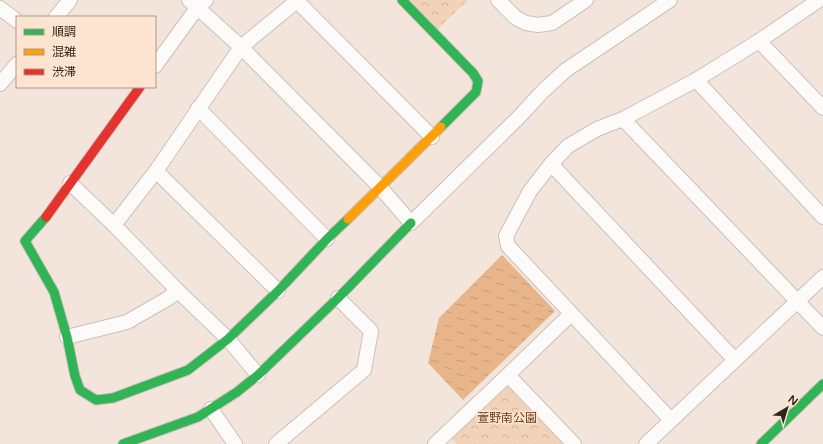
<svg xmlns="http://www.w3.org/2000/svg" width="823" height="444" font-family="'Varela Round','Noto Sans JP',sans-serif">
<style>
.park{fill:url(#park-crowns)}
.water{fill:url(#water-ripples)}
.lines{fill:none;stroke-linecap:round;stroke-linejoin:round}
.street-casing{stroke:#ccc0b8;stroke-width:16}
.fast-casing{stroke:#ccc0b8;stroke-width:11}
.slow-casing{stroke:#ccc0b8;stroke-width:11}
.jam-casing{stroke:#ccc0b8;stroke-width:11}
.street{stroke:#fdfbfa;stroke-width:14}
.fast{stroke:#30b455;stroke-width:9}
.slow{stroke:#ff9f0a;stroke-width:9}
.jam{stroke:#e5322d;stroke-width:9}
.labels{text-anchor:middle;stroke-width:3;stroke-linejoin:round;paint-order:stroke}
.park-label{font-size:12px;fill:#6a3d11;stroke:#fde4d1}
</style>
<defs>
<pattern id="park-crowns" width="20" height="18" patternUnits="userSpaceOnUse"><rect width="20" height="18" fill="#f2d2b9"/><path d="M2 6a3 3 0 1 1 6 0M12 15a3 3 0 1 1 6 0" fill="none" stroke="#d0b49e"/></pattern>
<pattern id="water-ripples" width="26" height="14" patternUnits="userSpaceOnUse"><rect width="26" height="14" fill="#e8b489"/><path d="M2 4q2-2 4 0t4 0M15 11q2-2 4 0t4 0" fill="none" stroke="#c79b76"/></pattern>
</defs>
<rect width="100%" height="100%" fill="#f3e5db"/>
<!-- park -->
<g class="park">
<path d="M406 0H468L436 31Z"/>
<path d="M511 386 567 444H457L450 437 501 387Z"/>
</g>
<!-- water -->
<path class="water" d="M502 255 555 311 463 400 428 363 439 318Z"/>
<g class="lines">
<!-- street casing -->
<g class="street-casing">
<g id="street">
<path d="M189 0 241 47 380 187 411 223 519 117 543 91 566 70 670 0"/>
<path d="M498 0 516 18 526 23 538 25 552 23 586 0"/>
<path d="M297 1 432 137"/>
<path d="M0 8 17 21"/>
<path d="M56 17 70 0"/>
<path d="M759 41 823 108"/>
<path d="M155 66 197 8 206 0"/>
<path d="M696 80 823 217"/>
<path d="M0 84 17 64"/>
<path d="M198 108 327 239"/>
<path d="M623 119 823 328"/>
<path d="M551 164 735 360"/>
<path d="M156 171 278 291"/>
<path d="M70 183 114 225 178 291 228 339 258 375"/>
<path d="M114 225 156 171 241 47 298 0"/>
<path d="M67 337 127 322 167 299 178 291"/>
<path d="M508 375 574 444"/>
<path d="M211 409 235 444"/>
<path d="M671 420 508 246 506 236 530 191 551 164 568 146 597 129 623 119 696 80 759 41 819 0"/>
<path d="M276 444 364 370 371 331 338 298"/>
<path d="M435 444 508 375 571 314"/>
<path d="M646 444 823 277"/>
</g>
</g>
<!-- fast casing -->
<g class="fast-casing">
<g id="fast">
<path d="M402 0 473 73 478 81 476 92 441 127"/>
<path d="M46 217 25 241 54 292 67 337 75 376 80 390 96 400 113 398 188 370 228 339 278 291 327 239 348 219"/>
<path d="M123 444 198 417 237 392 258 375 338 298 411 223"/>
<path d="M761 444 823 384"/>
</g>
</g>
<!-- slow casing -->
<g class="slow-casing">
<path id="slow" d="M348 219 441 127"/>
</g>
<!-- jam casing -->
<g class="jam-casing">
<path id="jam" d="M46 217 140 87"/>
</g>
<!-- street -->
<use href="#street" class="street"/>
<!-- fast -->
<use href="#fast" class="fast"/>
<!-- slow -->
<use href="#slow" class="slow"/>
<!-- jam -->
<use href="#jam" class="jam"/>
</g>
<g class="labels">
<!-- park labels -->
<g class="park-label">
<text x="507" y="422">萱野南公園</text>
</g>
</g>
<!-- legend -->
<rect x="16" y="16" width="140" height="72" fill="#fde4d1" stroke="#ab9788"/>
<rect x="24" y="29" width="20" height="6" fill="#30b455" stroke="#ab9788"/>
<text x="52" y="36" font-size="12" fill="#30241b">順調</text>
<rect x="24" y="49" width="20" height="6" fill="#ff9f0a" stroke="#ab9788"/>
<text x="52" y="56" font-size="12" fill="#30241b">混雑</text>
<rect x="24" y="69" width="20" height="6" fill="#e5322d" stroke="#ab9788"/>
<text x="52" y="76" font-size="12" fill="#30241b">渋滞</text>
<!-- north arrow -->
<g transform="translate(787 408) rotate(38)" stroke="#fde4d1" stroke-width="3" paint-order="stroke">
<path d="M0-3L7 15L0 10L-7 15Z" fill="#30241b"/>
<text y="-6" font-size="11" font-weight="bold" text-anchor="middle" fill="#30241b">N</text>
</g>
</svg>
